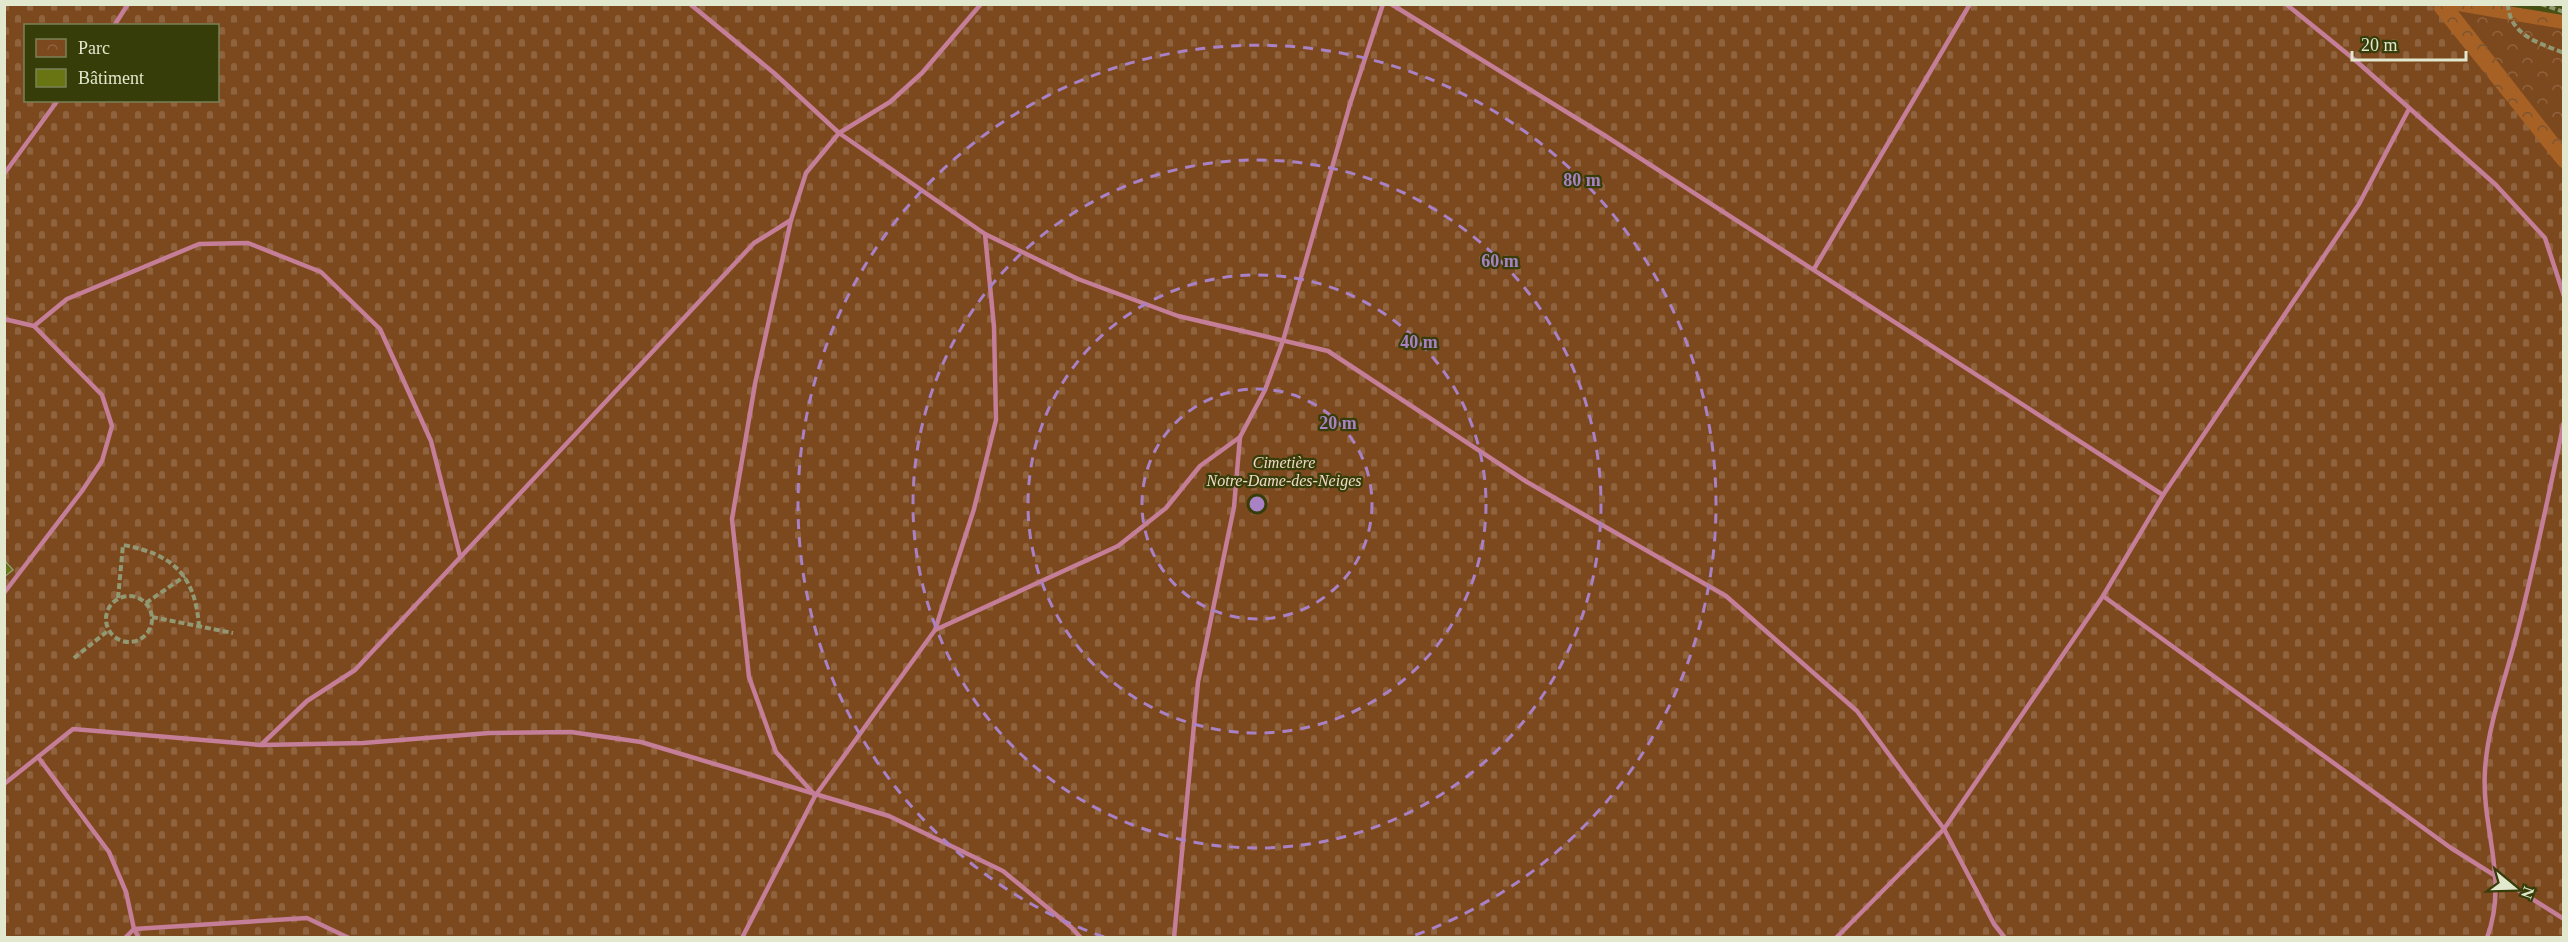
<svg xmlns="http://www.w3.org/2000/svg" width="2568" height="942" font-family="Georgia,serif">
<style>
.built{fill:#475013}
.forest{fill:url(#forest-crowns)}
.cemetery{fill:url(#cemetery-stones);fill-rule:evenodd}
.park{fill:url(#park-crowns)}
.building{fill:url(#building-back-hatch);stroke:#939d69;stroke-width:1.5}
.lines{fill:none;stroke-linecap:round;stroke-linejoin:round}
.path{stroke:#929972;stroke-width:4;stroke-dasharray:6 3;stroke-linecap:butt}
.service{stroke:#c47e97;stroke-width:4.5}
.ring{fill:none;stroke:#a981c5;stroke-width:3;stroke-dasharray:10 8}
.labels{text-anchor:middle;stroke-width:4.5;stroke-linejoin:round;paint-order:stroke}
.park-label{font-size:16px;font-style:italic;fill:#f1d9c8;stroke:#363d08}
.centre{fill:#a981c5;stroke:#363d08;stroke-width:3}
.ring-label{font-size:18px;text-anchor:middle;font-weight:bold;fill:#a981c5;stroke:#363d08;stroke-width:4.5;stroke-linejoin:round;paint-order:stroke}
</style>
<defs>
<pattern id="forest-crowns" width="20" height="18" patternUnits="userSpaceOnUse" patternTransform="scale(1.5)"><rect width="20" height="18" fill="#a86125"/><path d="M2 6a3 3 0 1 1 6 0M12 15a3 3 0 1 1 6 0" fill="none" stroke="#7b5530"/></pattern>
<pattern id="cemetery-stones" width="16" height="16" patternUnits="userSpaceOnUse" patternTransform="scale(1.5)"><rect width="16" height="16" fill="#7c491f"/><path d="M2 7V4a2 2 0 0 1 4 0v3zM10 15v-3a2 2 0 0 1 4 0v3z" fill="#8e633e"/></pattern>
<pattern id="park-crowns" width="20" height="18" patternUnits="userSpaceOnUse" patternTransform="scale(1.5)"><rect width="20" height="18" fill="#7c491f"/><path d="M2 6a3 3 0 1 1 6 0M12 15a3 3 0 1 1 6 0" fill="none" stroke="#8e633e"/></pattern>
<pattern id="building-back-hatch" width="6" height="6" patternUnits="userSpaceOnUse" patternTransform="scale(1.5)"><rect width="6" height="6" fill="#697512"/><path d="M-1 5l2 2M0 0l6 6M5-1l2 2" fill="none" stroke="#565e28"/></pattern>
</defs>
<rect width="100%" height="100%" fill="#404815"/>
<!-- built -->
<path class="built" d="M2502 5H2563V15Z"/>
<!-- forest -->
<path class="forest" d="M2425 5H2502L2563 15V170L2452 62Z"/>
<!-- cemetery -->
<path class="cemetery" d="M5 5H2430L2563 171V937L5 938ZM26 26H218V100H26Z"/>
<!-- park -->
<path class="park" d="M2458 11 2563 29V145Z"/>
<!-- building -->
<path class="building" d="M4 560 13 570 4 577Z"/>
<g class="lines">
<!-- path -->
<g class="path">
<path d="M2508 4C2509 35 2539 43 2564 53"/>
<path d="M2541 4 2564 12"/>
<circle cx="129" cy="619" r="23"/>
<path d="M118 598 123 545C173 554 195 575 199 626"/>
<path d="M146 603 185 576"/>
<path d="M152 617 233 633"/>
<path d="M74 658 109 630"/>
</g>
<!-- service -->
<g class="service">
<path d="M690 4 774 73 839 133 985 234 1078 279 1178 316 1328 351 1527 482 1726 596 1857 711 1944 829 1994 924 2005 938"/>
<path d="M1391 4 1604 135 2163 495"/>
<path d="M2286 4 2355 60 2496 185 2545 238 2564 296"/>
<path d="M114 26 128 4"/>
<path d="M4 174 58 100"/>
<path d="M1814 269 1970 4"/>
<path d="M4 319 34 326 67 299 199 244 248 243 321 272 380 329 431 441 460 556"/>
<path d="M4 593 82 491 102 461 112 426 102 395 34 326"/>
<path d="M2103 596 2451 848 2564 919"/>
<path d="M935 630 1118 546 1166 508 1200 466 1240 437"/>
<path d="M262 744 307 701 355 670 754 243 791 220"/>
<path d="M38 757 109 852 126 892 134 929 139 938"/>
<path d="M4 784 73 729 261 745 363 743 489 733 571 732 641 742 889 816 1003 871 1071 927 1081 938"/>
<path d="M814 794 776 752 749 677 732 519 755 384 791 220 806 173 839 133 890 102 922 73 981 4"/>
<path d="M125 938 134 929 307 918 349 938"/>
<path d="M742 938 815 796 935 630 974 509 996 420 994 327 985 234"/>
<path d="M1174 938 1198 682 1234 507 1240 437 1265 390 1283 341 1350 104 1383 4"/>
<path d="M1836 938 1944 829 2103 596 2163 495 2359 204 2409 109"/>
<path d="M2487 938C2509 878 2481 829 2485 770 2488 723 2506 678 2517 633 2535 563 2549 493 2564 422"/>
</g>
</g>
<!-- distance rings -->
<g class="ring">
<circle cx="1257" cy="504" r="115"/>
<circle cx="1257" cy="504" r="229"/>
<circle cx="1257" cy="504" r="344"/>
<path d="M1104 937A459 459 0 1 1 1410 937"/>
</g>
<g class="labels">
<!-- park labels -->
<g class="park-label">
<text x="1284" y="468">Cimetière<tspan x="1284" dy="18">Notre-Dame-des-Neiges</tspan></text>
</g>
</g>
<circle cx="1257" cy="504" r="9" class="centre"/>
<g class="ring-label">
<text x="1582" y="186">80 m</text>
<text x="1500" y="267">60 m</text>
<text x="1419" y="348">40 m</text>
<text x="1338" y="429">20 m</text>
</g>
<!-- border -->
<rect width="2568" height="942" fill="none" stroke="#e2e8cd" stroke-width="12"/>
<!-- legend -->
<rect x="24" y="24" width="195" height="78" fill="#363d08" stroke="#7b8157" stroke-width="1.5"/>
<rect x="36" y="39" width="30" height="18" fill="url(#park-crowns)" stroke="#7b8157" stroke-width="1.5"/>
<text x="78" y="54" font-size="18" fill="#e2e8cd">Parc</text>
<rect x="36" y="69" width="30" height="18" fill="#697512" stroke="#7b8157" stroke-width="1.5"/>
<text x="78" y="84" font-size="18" fill="#e2e8cd">Bâtiment</text>
<!-- north arrow -->
<g transform="translate(2514 888) rotate(109)" stroke="#363d08" stroke-width="4.5" paint-order="stroke">
<path d="M0-4.5L10 22L0 15L-10 22Z" fill="#e2e8cd"/>
<text y="-9" font-size="16" font-weight="bold" text-anchor="middle" fill="#e2e8cd">N</text>
</g>
<!-- scale -->
<path d="M2352 51v9h114v-9" fill="none" stroke="#e2e8cd" stroke-width="3"/>
<text x="2361" y="51" font-size="18" fill="#e2e8cd" stroke="#363d08" stroke-width="4.5" paint-order="stroke">20 m</text>
</svg>
